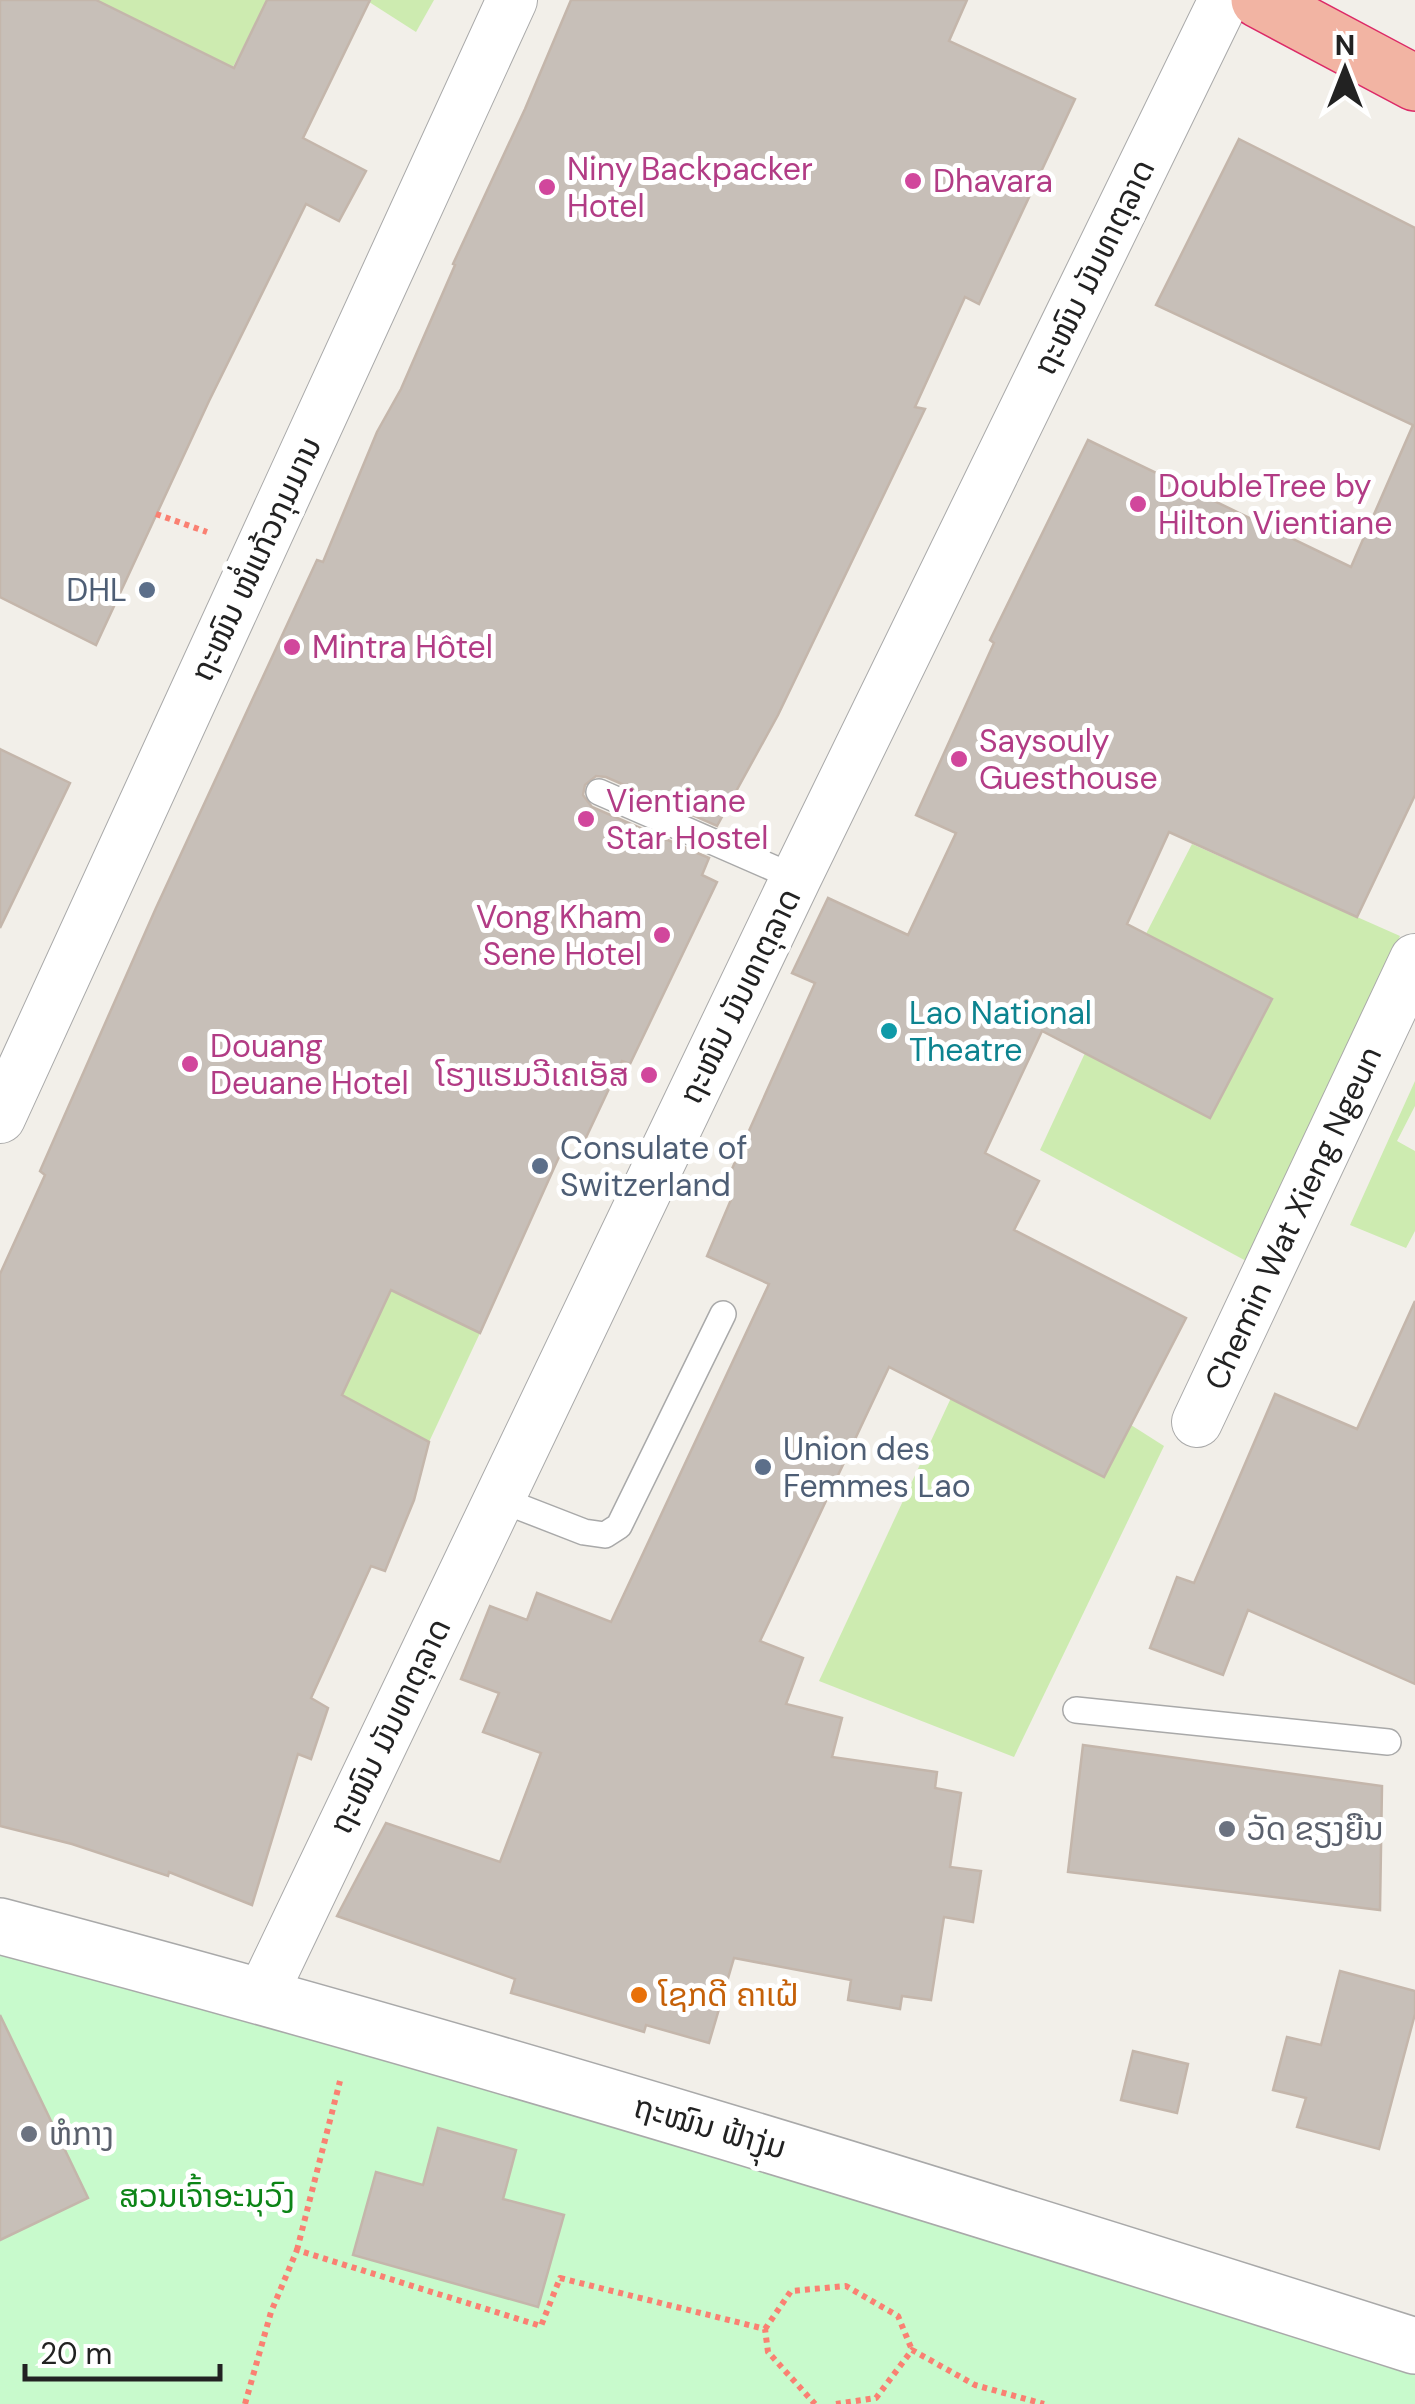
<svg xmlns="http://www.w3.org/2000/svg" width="1415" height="2404" font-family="'DM Sans','Noto Sans Lao',sans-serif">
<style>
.grass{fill:#cdebb0}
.park{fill:#c8facc}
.building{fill:#c7bfb8;stroke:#c4b6ab;stroke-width:2.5}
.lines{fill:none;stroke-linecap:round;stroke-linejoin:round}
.service-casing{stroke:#a9a9a9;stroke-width:28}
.minor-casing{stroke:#a9a9a9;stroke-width:52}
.tertiary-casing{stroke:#a9a9a9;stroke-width:58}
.trunk-casing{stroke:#dc2a67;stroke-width:58}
.path{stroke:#fa8072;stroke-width:6;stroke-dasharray:5 5;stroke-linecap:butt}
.service{stroke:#fff;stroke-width:25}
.minor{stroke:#fff;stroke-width:50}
.tertiary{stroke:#fff;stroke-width:55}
.trunk{stroke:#f2b4a3;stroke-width:55}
.hotel-dot{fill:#d1479c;stroke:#fff;stroke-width:4}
.service-dot{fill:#5c6f8a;stroke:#fff;stroke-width:4}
.culture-dot{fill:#0f9aa8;stroke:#fff;stroke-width:4}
.worship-dot{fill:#6b7280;stroke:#fff;stroke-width:4}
.food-dot{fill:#e8710a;stroke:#fff;stroke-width:4}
.labels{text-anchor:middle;stroke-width:10;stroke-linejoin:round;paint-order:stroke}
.hotel-label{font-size:32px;fill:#b23c85;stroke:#fff;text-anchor:start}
.street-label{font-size:32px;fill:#222;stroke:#fff}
.service-label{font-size:32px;fill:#4e5e75;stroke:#fff;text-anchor:start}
.culture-label{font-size:32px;fill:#0d838f;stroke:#fff;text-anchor:start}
.worship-label{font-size:32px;fill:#5b616d;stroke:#fff;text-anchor:start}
.food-label{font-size:32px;fill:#c56008;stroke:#fff;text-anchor:start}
.park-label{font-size:32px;fill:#0c8416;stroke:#fff}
</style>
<rect width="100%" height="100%" fill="#f2efe9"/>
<!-- grass -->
<g class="grass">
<path d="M96 0H267L233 67Z"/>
<path d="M366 0H434L416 32Z"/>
<path d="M1192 844 1400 936 1368 1013 1248 1262 1040 1150 1085 1053Z"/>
<path d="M1415 1081V1106L1397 1141 1415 1151V1231L1406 1248 1350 1225Z"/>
<path d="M391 1290 480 1333 429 1442 219 1328Z"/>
<path d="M951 1398 1131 1425 1164 1446 1014 1757 819 1681Z"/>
</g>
<!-- park -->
<path class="park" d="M0 1926 1415 2346V2404H0Z"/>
<!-- building -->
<g class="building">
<path d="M0 0H96L234 68 267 0H370L303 138 366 171 339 221 306 204 209 401 96 645 0 597Z"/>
<path d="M571 0H967L949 41 1075 99 979 304 965 297 915 407 925 409 778 715 717 826 606 777 596 776 585 785 583 795 592 807 709 858 702 875 717 882 630 1064 622 1061 582 1146 567 1139 480 1333 391 1290 342 1395 429 1442 414 1500 385 1571 371 1566 311 1698 328 1708 311 1759 298 1754 252 1905 169 1872 168 1876 72 1844 0 1826V1274L45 1175 40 1171 156 908 317 560 323 562 377 432 401 389 455 265 453 264 525 109Z"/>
<path d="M1239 139 1415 228V795L1357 917 1169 832 1127 924 1272 999 1210 1118 1042 1031 985 1153 1039 1181 1014 1230 1186 1318 1104 1477 889 1367 760 1641 803 1658 786 1704 842 1718 832 1757 937 1772 935 1788 961 1793 950 1867 981 1871 973 1922 944 1917 931 2000 902 1996 900 2009 848 2000 851 1980 734 1958 709 2043 646 2025 644 2032 511 1993 515 1979 337 1916 386 1823 500 1862 541 1753 483 1732 499 1693 461 1679 490 1606 527 1620 537 1593 611 1622 769 1284 707 1256 733 1195 723 1189 815 983 792 973 828 898 908 935 956 833 916 815 994 643 990 640 1088 440 1351 567 1413 425 1156 305Z"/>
<path d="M0 749 70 783 0 928Z"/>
<path d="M1415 1301V1684L1248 1610 1223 1675 1150 1648 1177 1577 1194 1583 1275 1394 1357 1429Z"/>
<path d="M1083 1745 1382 1786 1380 1910 1068 1872Z"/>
<path d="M1340 1971 1415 1991V2014L1379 2149 1297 2127 1306 2098 1273 2090 1287 2037 1321 2045Z"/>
<path d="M0 2015 88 2198 0 2240Z"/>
<path d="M1133 2051 1188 2064 1177 2113 1121 2100Z"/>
<path d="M438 2128 516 2150 503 2199 564 2215 538 2307 353 2255 376 2172 423 2185Z"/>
</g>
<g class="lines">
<!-- service casing -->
<g class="service-casing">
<g id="service">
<path d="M599 792 796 878"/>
<path d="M499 1499 584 1532 605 1535 619 1526 723 1314"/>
<path d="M1076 1710 1388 1742"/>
</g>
</g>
<!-- minor casing -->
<g class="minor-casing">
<g id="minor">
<path d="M0 1118 512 0"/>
<path d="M1197 1422 1415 959"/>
<path d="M262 1995 796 878 1224 0"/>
</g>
</g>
<!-- tertiary casing -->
<g class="tertiary-casing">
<path id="tertiary" d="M0 1926C476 2051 946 2197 1415 2346"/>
</g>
<!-- trunk casing -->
<g class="trunk-casing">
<path id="trunk" d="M1259 0 1415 83"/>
</g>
<!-- path -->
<g class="path">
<path d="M156 514 207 532"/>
<path d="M297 2250 340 2081"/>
<path d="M765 2329 791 2291 846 2286 898 2316 912 2350"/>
<path d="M245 2404 271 2312 297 2250 541 2326 560 2278 765 2329 768 2352 815 2404"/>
<path d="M836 2404 876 2398 912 2350 975 2385 1044 2404"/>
</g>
<!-- service -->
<use href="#service" class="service"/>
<!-- minor -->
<use href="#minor" class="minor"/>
<!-- tertiary -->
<use href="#tertiary" class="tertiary"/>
<!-- trunk -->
<use href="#trunk" class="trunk"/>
</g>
<!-- markers -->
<g class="hotel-dot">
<circle cx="913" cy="181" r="10"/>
<circle cx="547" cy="187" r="10"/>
<circle cx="1138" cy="504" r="10"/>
<circle cx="292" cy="647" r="10"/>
<circle cx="959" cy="759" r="10"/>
<circle cx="586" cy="819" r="10"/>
<circle cx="662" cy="935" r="10"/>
<circle cx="190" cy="1064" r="10"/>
<circle cx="649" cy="1075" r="10"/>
</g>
<g class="service-dot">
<circle cx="147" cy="590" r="10"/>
<circle cx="540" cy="1166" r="10"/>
<circle cx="763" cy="1467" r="10"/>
</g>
<circle class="culture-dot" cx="889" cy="1031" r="10"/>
<g class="worship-dot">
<circle cx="1227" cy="1829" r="10"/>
<circle cx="29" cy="2134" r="10"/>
</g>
<circle class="food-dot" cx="639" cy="1995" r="10"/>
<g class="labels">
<!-- hotel labels -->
<g class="hotel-label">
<text x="567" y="180">Niny Backpacker<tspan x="567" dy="37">Hotel</tspan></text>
<text x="933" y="192">Dhavara</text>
<text x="1158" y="497">DoubleTree by<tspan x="1158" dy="37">Hilton Vientiane</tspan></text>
<text x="312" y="658">Mintra Hôtel</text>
<text x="979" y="752">Saysouly<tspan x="979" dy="37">Guesthouse</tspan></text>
<text x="606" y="812">Vientiane<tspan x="606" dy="37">Star Hostel</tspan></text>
<text x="642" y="928" text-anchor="end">Vong Kham<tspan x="642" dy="37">Sene Hotel</tspan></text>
<text x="210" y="1057">Douang<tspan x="210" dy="37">Deuane Hotel</tspan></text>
<text x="629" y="1086" text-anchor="end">ໂຮງແຮມວີເຄເອັສ</text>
</g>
<!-- street labels -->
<g class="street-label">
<text transform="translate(1094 267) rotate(-64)" y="11">ຖະໜົນ ມັນທາຕຸລາດ</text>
<text transform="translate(256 559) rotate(-65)" y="11">ຖະໜົນ ໜໍ່ແກ້ວກຸມມານ</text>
<text transform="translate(740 996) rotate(-64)" y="11">ຖະໜົນ ມັນທາຕຸລາດ</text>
<text transform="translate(1293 1218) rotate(-65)" y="11">Chemin Wat Xieng Ngeun</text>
<text transform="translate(390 1726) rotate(-64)" y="11">ຖະໜົນ ມັນທາຕຸລາດ</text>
<text transform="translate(710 2127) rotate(16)" y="11">ຖະໝົນ ຟ້າງຸ່ມ</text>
</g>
<!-- service labels -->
<g class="service-label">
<text x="127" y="601" text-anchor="end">DHL</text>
<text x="560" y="1159">Consulate of<tspan x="560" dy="37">Switzerland</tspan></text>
<text x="783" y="1460">Union des<tspan x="783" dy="37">Femmes Lao</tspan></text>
</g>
<!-- culture labels -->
<g class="culture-label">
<text x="909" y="1024">Lao National<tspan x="909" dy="37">Theatre</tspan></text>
</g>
<!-- worship labels -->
<g class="worship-label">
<text x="1247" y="1840">ວັດ ຂຽງຍືນ</text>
<text x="49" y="2145">ຫໍກາງ</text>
</g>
<!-- food labels -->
<g class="food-label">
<text x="659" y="2006">ໂຊກດີ ຄາເຝ້</text>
</g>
<!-- park labels -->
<g class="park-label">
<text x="207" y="2207">ສວນເຈົ້າອະນຸວົງ</text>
</g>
</g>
<!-- north arrow -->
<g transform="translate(1345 70)" stroke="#ffffff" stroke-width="8" paint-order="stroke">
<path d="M0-8L18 38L0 25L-18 38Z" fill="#222222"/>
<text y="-15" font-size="28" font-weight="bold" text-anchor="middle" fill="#222222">N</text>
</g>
<!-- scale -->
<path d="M25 2364v15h195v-15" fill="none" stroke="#222222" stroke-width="5"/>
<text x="40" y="2364" font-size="30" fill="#222222" stroke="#ffffff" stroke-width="8" paint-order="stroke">20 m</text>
</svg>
